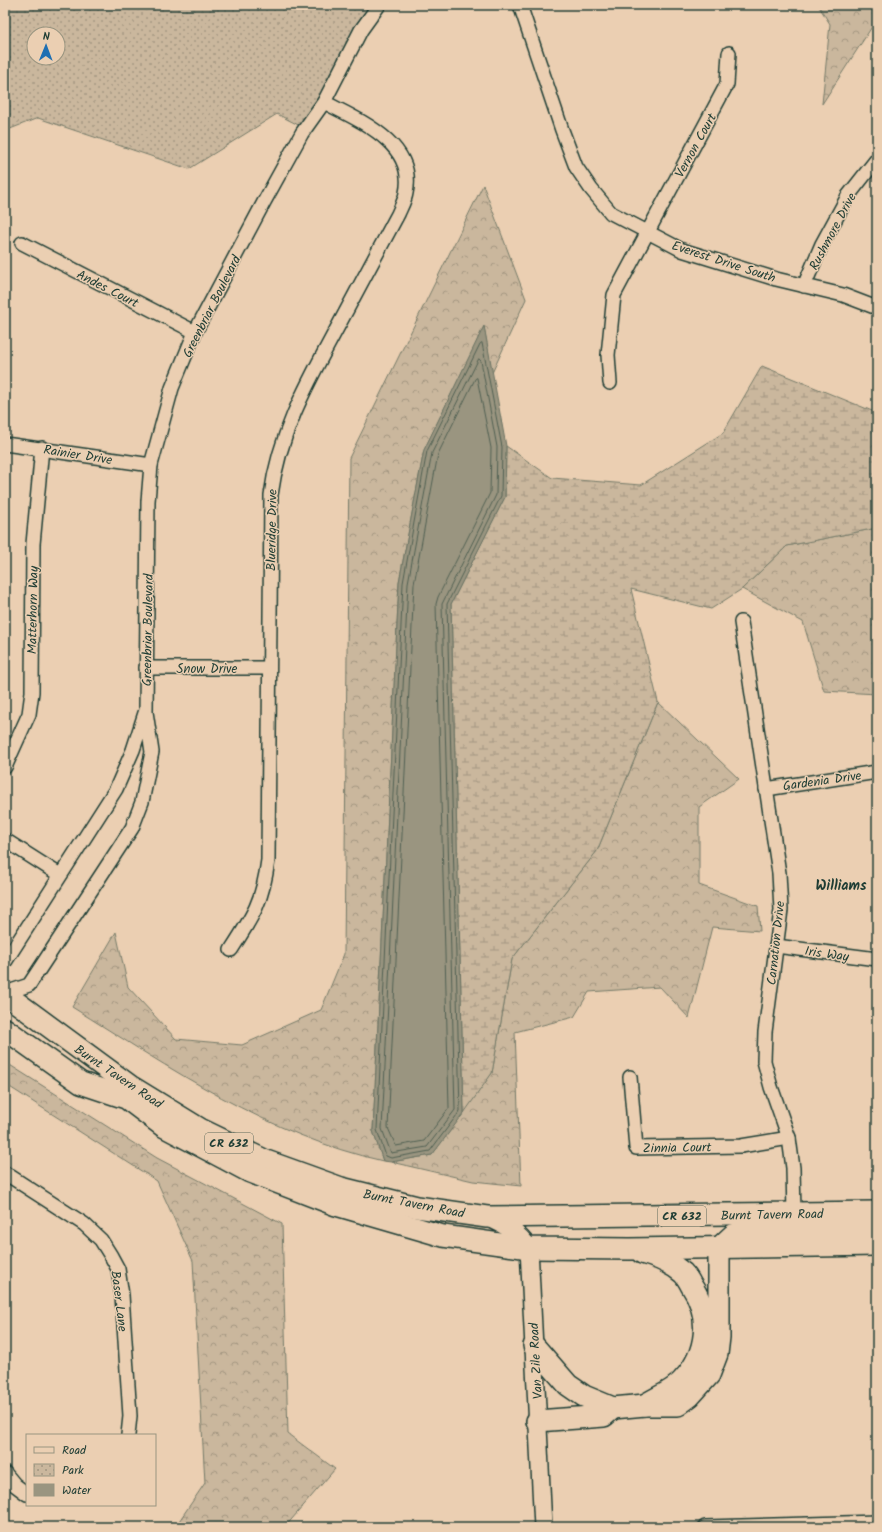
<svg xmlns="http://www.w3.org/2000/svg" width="882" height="1532" font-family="Kalam,sans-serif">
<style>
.forest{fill:url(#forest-crowns);stroke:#747a68}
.wetland{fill:url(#wetland-marsh);stroke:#747a68}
.park{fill:url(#park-dots);stroke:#747a68;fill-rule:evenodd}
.water{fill:#9a9580;stroke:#697262}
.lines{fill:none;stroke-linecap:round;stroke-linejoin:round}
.shore{stroke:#506052;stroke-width:1}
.minor-casing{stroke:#1f3d34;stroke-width:16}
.tertiary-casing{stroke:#1f3d34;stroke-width:20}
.primary-casing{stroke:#1f3d34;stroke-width:24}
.minor{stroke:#ebcfb2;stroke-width:13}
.tertiary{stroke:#ebcfb2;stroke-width:17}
.primary{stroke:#ebcfb2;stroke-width:21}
.labels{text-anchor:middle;stroke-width:3;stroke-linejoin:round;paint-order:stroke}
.shield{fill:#ebcfb2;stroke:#5c695a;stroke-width:1}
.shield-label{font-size:12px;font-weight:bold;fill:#1f3d34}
.street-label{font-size:13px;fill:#1f3d34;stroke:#ebcfb2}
.neighbourhood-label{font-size:14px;font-weight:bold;fill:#1f3d34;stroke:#ebcfb2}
</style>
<defs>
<pattern id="forest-crowns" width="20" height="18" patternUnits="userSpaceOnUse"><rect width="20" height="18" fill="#cab79d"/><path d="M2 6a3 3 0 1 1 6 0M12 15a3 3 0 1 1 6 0" fill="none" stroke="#a39681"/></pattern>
<pattern id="wetland-marsh" width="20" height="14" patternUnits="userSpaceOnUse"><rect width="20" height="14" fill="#cab79d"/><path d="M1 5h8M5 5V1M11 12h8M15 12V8" fill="none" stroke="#a39681"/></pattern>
<pattern id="park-dots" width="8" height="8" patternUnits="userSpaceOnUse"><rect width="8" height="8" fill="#cab79d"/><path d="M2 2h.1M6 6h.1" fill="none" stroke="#a39681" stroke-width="1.8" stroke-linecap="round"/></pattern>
</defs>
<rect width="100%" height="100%" fill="#ebcfb2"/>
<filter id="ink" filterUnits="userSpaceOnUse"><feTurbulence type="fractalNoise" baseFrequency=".025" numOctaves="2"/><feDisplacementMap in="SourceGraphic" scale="8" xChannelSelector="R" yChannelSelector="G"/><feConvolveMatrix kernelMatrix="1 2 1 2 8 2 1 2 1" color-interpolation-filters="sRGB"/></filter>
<g filter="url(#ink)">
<!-- forest -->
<g class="forest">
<path d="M818 5H877V19L822 104 830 24Z"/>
<path d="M483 185 526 299 492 373 484 327 424 450 399 582 373 1131 383 1161C269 1136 170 1068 72 1007L116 932 128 987 176 1039 242 1045 321 1010 344 954 349 458Z"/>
<path d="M877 528V694L824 691 803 622 742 589 787 546Z"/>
<path d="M658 702 739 779 699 807V885L758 906 760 931 712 927 689 1018 660 987 589 992 574 1017 515 1032 521 1186 473 1181 391 1162 432 1155 492 1073 512 959 597 851Z"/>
<path d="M5 1062 157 1158 282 1224 288 1434 335 1469 285 1527H175L205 1483 193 1261 157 1181 5 1084Z"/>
</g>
<!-- wetland -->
<path class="wetland" d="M762 366 877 413V528L787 546 742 589 711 609 631 589 658 702 597 851 512 959 492 1073 464 1113 451 604 505 497 506 446 552 478 641 485 723 433Z"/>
<!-- park -->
<path class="park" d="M5 5H362L373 14 310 131 277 114 189 169 38 118 5 131ZM34 34H58V58H34Z"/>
<!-- water -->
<path class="water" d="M484 326 506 446 505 497 451 604 464 1113 432 1155 391 1162 383 1161 373 1131 399 582 424 450Z"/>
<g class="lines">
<!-- shore -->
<g class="shore">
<path d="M482 343 502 447 501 496 447 604 460 1111 430 1151 391 1158 386 1156 377 1130 403 583 427 451 480 344Z"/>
<path d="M479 359 481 361 497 447 496 495 442 604 455 1110 427 1147 391 1153 382 1129 408 583 432 453Z"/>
<path d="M477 378 491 448 490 493 438 597 436 604 449 1108 424 1141 396 1146 388 1128 414 584 438 454 475 379Z"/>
</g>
<!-- minor casing -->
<g class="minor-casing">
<g id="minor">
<path d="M520 5 562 130 576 167 591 189 611 213 682 250 776 279 843 295 877 308"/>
<path d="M22 243 195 332"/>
<path d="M804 286 822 244 848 196 877 159"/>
<path d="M610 383 608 355 614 295 727 84 729 53"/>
<path d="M5 444 151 465"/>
<path d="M741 622 779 873 781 910 765 1032 764 1061 771 1087 789 1138 793 1168 794 1214"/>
<path d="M146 668H269"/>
<path d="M5 767 29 714 32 692 33 544 42 448"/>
<path d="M766 789 877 772"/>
<path d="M5 840 60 875"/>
<path d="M776 946 877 959"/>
<path d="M231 950C253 916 263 901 268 860L271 495C279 434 307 384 335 332 356 292 377 253 398 214 401 207 405 200 406 193 417 143 358 120 324 102"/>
<path d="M5 962 116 789 133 750 145 713"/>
<path d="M5 993 29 985 132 828 142 802 152 752 146 712 148 501 151 465 172 388 195 332 264 202 302 133 324 102 361 30 379 5"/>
<path d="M630 1077 636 1148 741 1146 789 1138"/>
<path d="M5 1173 84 1224 101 1240 111 1256 118 1269 122 1295 130 1416 128 1435"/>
<path d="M5 1473 15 1485 27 1494"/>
<path d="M705 1527 877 1522"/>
</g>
</g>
<!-- tertiary casing -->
<g class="tertiary-casing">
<path id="tertiary" d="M487 1217C505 1225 518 1232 529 1248L543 1527"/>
</g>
<!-- primary casing -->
<g class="primary-casing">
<g id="primary">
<path d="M5 994 130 1086 200 1129 266 1161 341 1188 417 1207 487 1217 877 1212"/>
<path d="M5 1029 81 1083 126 1098 163 1126 248 1171 336 1205 443 1236 529 1248 630 1249 877 1245"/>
<path d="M642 1253C657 1257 670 1262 683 1273 686 1276 689 1281 691 1285 712 1316 708 1353 683 1380 674 1391 657 1397 645 1405"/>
<path d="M534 1346 568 1385 584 1396 613 1408 645 1405H678L690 1396 709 1375 717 1354 719 1337V1248L733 1235 748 1231 877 1229"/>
<path d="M537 1421 604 1416 613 1408"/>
</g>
</g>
<!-- minor -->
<use href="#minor" class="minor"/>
<!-- tertiary -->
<use href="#tertiary" class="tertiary"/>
<!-- primary -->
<use href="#primary" class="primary"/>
</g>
</g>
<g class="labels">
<!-- shield labels -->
<g class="shield">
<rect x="205" y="1133" width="48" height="20" rx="3"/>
<rect x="658" y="1206" width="48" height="20" rx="3"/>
</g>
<g class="shield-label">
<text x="229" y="1147">CR 632</text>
<text x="682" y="1220">CR 632</text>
</g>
<!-- street labels -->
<g class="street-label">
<text transform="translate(695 145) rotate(-61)" y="5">Vernon Court</text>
<text transform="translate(832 231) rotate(-62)" y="5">Rushmore Drive</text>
<text transform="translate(724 261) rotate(18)" y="5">Everest Drive South</text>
<text transform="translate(108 288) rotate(27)" y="5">Andes Court</text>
<text transform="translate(211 306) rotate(-63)" y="5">Greenbriar Boulevard</text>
<text transform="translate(78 454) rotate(9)" y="5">Rainier Drive</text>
<text transform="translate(271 530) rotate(-89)" y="5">Blueridge Drive</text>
<text transform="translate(32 610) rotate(-89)" y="5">Matterhorn Way</text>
<text transform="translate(147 630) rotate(-89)" y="5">Greenbriar Boulevard</text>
<text x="207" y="673">Snow Drive</text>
<text transform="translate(822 780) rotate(-8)" y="5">Gardenia Drive</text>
<text transform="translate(775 943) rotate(-84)" y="5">Carnation Drive</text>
<text transform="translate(827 953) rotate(8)" y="5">Iris Way</text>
<text transform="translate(119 1076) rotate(34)" y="5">Burnt Tavern Road</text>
<text transform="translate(677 1147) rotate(-1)" y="5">Zinnia Court</text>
<text transform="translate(414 1203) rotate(11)" y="5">Burnt Tavern Road</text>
<text transform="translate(772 1214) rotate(-1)" y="5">Burnt Tavern Road</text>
<text transform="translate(120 1301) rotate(83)" y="5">Baser Lane</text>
<text transform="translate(535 1361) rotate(-93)" y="5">Van Zile Road</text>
</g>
<!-- neighbourhood labels -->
<g class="neighbourhood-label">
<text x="841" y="890">Williams</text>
</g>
</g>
<!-- margin -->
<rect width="882" height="1532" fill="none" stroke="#ebcfb2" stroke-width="20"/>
<rect x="10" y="10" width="862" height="1512" fill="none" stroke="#1f3d34" stroke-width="1.5" filter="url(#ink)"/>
<!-- legend -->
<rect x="26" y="1434" width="130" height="72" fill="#ebcfb2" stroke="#999580"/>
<rect x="34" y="1447" width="20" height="6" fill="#ebcfb2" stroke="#999580"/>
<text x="62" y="1454" font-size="12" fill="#1f3d34">Road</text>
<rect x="34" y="1464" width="20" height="12" fill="url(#park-dots)" stroke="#999580"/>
<text x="62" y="1474" font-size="12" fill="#1f3d34">Park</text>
<rect x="34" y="1484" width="20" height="12" fill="#9a9580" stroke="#999580"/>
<text x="62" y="1494" font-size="12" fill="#1f3d34">Water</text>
<!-- north arrow -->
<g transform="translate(46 46) rotate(1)"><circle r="19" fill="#ebcfb2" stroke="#999580"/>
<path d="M0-3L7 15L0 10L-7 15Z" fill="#1f6fb2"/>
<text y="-6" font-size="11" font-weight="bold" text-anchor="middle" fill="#1f3d34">N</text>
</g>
</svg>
